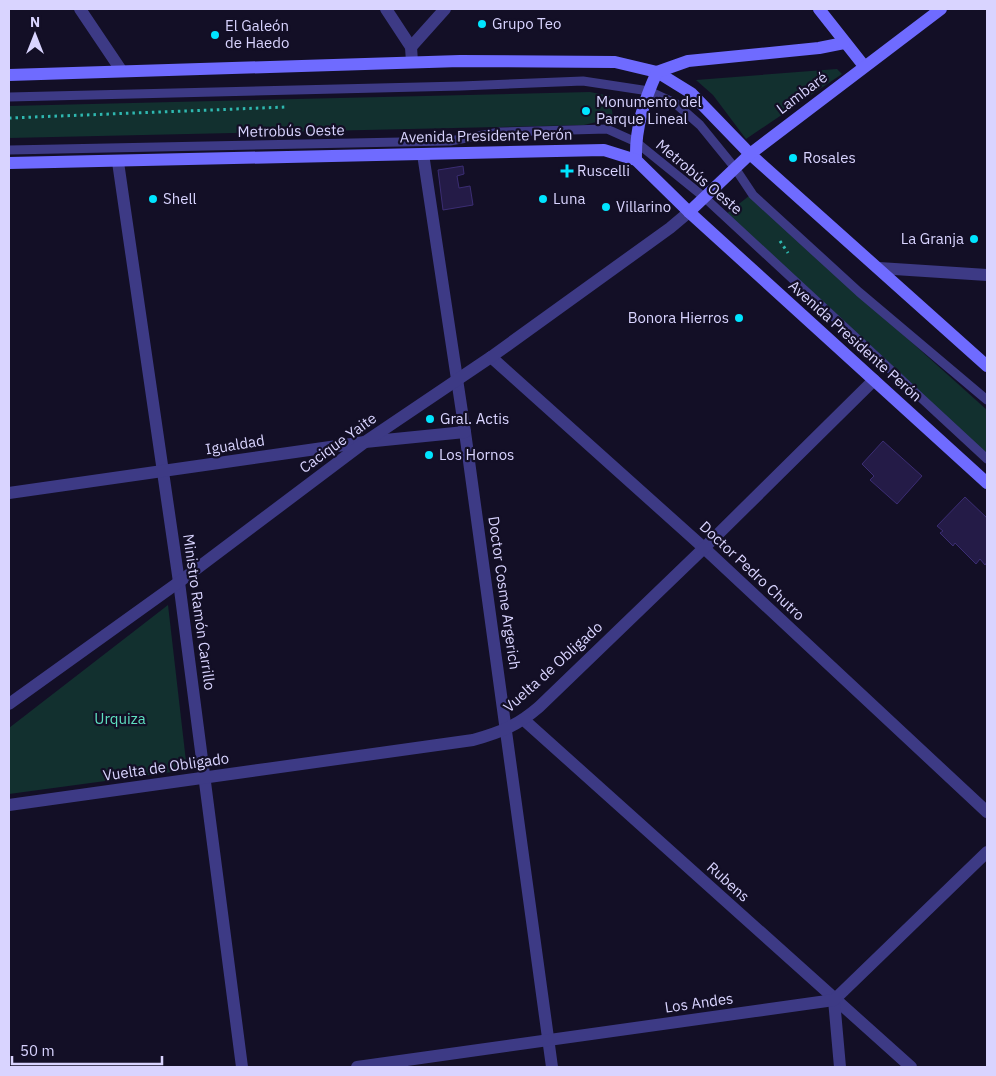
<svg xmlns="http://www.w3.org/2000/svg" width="996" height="1076" font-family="'IBM Plex Sans',sans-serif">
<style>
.green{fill:#12302f}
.building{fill:#241b47;stroke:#3b2d73}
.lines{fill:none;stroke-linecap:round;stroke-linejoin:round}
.path{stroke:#2fb8b0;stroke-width:3;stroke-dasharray:2.5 4;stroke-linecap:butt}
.lane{stroke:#3d3a85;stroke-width:9}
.street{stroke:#3d3a85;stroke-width:12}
.secondary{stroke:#6f6bff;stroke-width:12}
.poi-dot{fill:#00e5ff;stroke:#130f26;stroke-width:2}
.labels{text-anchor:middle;stroke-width:4.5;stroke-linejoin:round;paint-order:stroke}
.poi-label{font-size:15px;fill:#d9d4ff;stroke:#130f26;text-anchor:start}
.street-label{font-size:15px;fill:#d9d4ff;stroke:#130f26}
.park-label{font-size:15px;fill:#5fe0c0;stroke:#130f26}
</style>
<rect width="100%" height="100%" fill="#130f26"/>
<!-- green -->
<g class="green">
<path d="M837 69 842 74 746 139 713 95 696 80Z"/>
<path d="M590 92 610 96 613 118 584 125 9 138V106Z"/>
<path d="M749 196 987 410V456L726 214Z"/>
<path d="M168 605 187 770 9 794V728Z"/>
</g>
<!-- building -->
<g class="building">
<path d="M463 166 464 174 457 176 459 188 470 186 473 205 443 210 438 170Z"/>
<path d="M883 441 922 476 897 504 870 480 874 476 862 464Z"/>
<path d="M965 497 987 518V562L985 565 980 559 976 564 955 543 953 546 940 533 943 531 937 526Z"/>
</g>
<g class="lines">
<!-- path -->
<g class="path">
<path d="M9 118 286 107"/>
<path d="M780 241 788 253"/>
</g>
<!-- lane -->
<g class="lane">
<path d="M9 97 461 86 583 81 649 91 675 103 700 125 735 168 753 195 859 292 987 400"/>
<path d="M9 150 450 141 500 132 607 129 636 142 704 197 987 459"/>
</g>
<!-- street -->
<g class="street">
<path d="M80 9 121 70"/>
<path d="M386 9 411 47 412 62"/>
<path d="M411 47 445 9"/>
<path d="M423 154 465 432 552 1067"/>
<path d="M118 162 179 582 242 1067"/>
<path d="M879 268 987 275"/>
<path d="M491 357 704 548 987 812"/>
<path d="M9 493 365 442 465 432"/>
<path d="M9 704 179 582 365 442 491 357 670 228 689 212"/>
<path d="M524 720 911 1067"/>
<path d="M9 805 473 740C501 732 517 726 539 707L704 548 874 380"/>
<path d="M834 1000 840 1067"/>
<path d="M357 1067 834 1000 987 852"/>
</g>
<!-- secondary -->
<g class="secondary">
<path d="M819 9 864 66"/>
<path d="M9 75 460 61 615 62 657 72 691 93 750 154 987 366"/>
<path d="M636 160C635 128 644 101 657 72L688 61 819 48 844 43"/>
<path d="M9 163 604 150 636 160 689 212 987 483"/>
<path d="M689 212 750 154 941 9"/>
</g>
</g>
<!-- markers -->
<g class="poi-dot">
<circle cx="482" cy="24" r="5"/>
<circle cx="215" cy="35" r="5"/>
<circle cx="586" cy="111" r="5"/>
<circle cx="793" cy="158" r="5"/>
<path d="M564.5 163.5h5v5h5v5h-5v5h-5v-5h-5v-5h5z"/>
<circle cx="153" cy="199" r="5"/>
<circle cx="543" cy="199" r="5"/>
<circle cx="606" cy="207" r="5"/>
<circle cx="974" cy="239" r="5"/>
<circle cx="739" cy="318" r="5"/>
<circle cx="430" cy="419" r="5"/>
<circle cx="429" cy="455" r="5"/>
</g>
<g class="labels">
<!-- poi labels -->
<g class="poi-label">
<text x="492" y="29">Grupo Teo</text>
<text x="225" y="31">El Galeón<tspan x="225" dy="17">de Haedo</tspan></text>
<text x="596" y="107">Monumento del<tspan x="596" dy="17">Parque Lineal</tspan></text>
<text x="803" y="163">Rosales</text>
<text x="577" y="176">Ruscelli</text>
<text x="163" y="204">Shell</text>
<text x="553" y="204">Luna</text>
<text x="616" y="212">Villarino</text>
<text x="964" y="244" text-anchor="end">La Granja</text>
<text x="729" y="323" text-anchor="end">Bonora Hierros</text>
<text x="440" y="424">Gral. Actis</text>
<text x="439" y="460">Los Hornos</text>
</g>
<!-- street labels -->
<g class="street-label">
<text transform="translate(802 93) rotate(-37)" y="5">Lambaré</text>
<text transform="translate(291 131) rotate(-1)" y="5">Metrobús Oeste</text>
<text transform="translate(486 136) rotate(-1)" y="5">Avenida Presidente Perón</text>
<text transform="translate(699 177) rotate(40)" y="5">Metrobús Oeste</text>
<text transform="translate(855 341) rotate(42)" y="5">Avenida Presidente Perón</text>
<text transform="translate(338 443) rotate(-36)" y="5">Cacique Yaite</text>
<text transform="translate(235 445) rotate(-9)" y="5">Igualdad</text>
<text transform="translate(752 571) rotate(43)" y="5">Doctor Pedro Chutro</text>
<text transform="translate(504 593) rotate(82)" y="5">Doctor Cosme Argerich</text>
<text transform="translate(199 612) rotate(82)" y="5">Ministro Ramón Carrillo</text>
<text transform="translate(553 667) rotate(-42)" y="5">Vuelta de Obligado</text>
<text transform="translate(166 767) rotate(-8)" y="5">Vuelta de Obligado</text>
<text transform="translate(728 882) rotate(42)" y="5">Rubens</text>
<text transform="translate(699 1003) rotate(-8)" y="5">Los Andes</text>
</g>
<!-- park labels -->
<g class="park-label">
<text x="120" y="724">Urquiza</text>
</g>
</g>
<!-- border -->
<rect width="996" height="1076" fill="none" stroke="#d9d4ff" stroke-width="20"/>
<!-- north arrow -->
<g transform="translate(35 35)" stroke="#130f26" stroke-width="4" paint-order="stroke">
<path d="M0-4L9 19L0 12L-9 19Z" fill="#d9d4ff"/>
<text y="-8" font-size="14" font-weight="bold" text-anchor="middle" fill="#d9d4ff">N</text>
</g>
<!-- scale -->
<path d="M12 1056v8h150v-8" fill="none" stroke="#d9d4ff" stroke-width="2.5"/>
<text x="20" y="1056" font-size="15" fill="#d9d4ff" stroke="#130f26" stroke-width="4" paint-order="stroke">50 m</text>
</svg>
